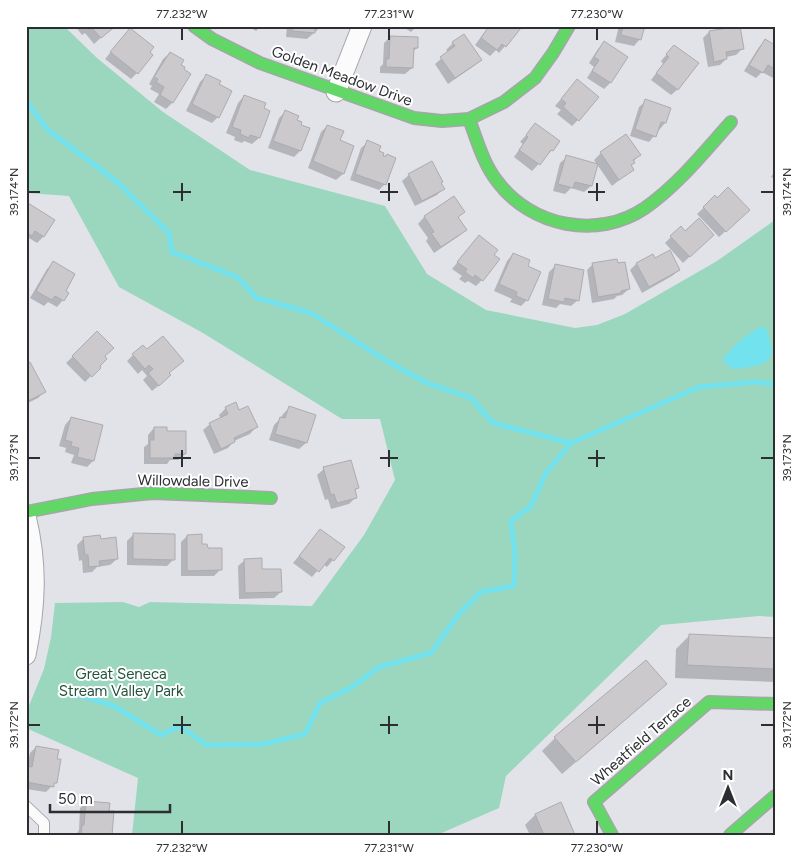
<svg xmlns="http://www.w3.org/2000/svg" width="801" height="861" font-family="Figtree,sans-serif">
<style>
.green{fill:#9ad7be}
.water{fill:#73e2ef}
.shadow{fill:#0003}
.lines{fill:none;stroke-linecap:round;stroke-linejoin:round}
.stream{stroke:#73e2ef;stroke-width:5}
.building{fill:#cbc9cb;stroke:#adabae}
.lane-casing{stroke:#a5a5aa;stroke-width:12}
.street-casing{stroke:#a5a5aa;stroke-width:21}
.fast-casing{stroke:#a5a5aa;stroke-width:14}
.lane{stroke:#fbfbfc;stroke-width:10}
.street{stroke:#fbfbfc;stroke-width:19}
.fast{stroke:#63d668;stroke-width:11}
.ticks{fill:none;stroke:#2d2e32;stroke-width:2}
.labels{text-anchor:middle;stroke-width:4;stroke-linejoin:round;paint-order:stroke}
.street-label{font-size:15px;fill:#2d2e32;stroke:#fff}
.park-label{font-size:15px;fill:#23523d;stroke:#fff}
.neatline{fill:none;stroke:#2d2e32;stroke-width:2}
.ticks-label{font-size:12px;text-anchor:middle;fill:#2d2e32}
</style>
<rect width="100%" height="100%" fill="#e2e3e9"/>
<!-- green -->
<path class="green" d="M26 26H64L97 58 163 112 250 170 385 206 427 274 486 310 575 328 597 325 625 314 717 261 775 220V617L759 616 661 625 506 776 499 808 437 835H132L138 778 26 728V713L44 669 51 637 55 603 123 602 139 607 150 602 312 606 364 535 395 480 380 419H342L203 333 119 287 69 196 26 193Z"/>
<!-- water -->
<path class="water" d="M765 326C780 364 768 365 733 369L722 360C734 347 747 331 765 326Z"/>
<!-- shadow -->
<g class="shadow">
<path d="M75 26H114L94 44 85 33 82 35Z"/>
<path d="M252 26H261L256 31 251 28Z"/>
<path d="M287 26H322L307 39 286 37Z"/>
<path d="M402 26H417L411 32Z"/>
<path d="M489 26 505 46 499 53 496 50 490 56 475 45Z"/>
<path d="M619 26H643L640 39 634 46 615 42Z"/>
<path d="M130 29 148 52 137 73 131 79 105 59Z"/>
<path d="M709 32 742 49 736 55 726 57V59L720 65 708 67 703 38Z"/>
<path d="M464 36 480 60 474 66 448 84 435 64 449 52 446 50 453 43Z"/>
<path d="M390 37 417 48 412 52V68L405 74 380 73V67L383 64 384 43Z"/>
<path d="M765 41 775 47V79L762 72 756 78 744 71 759 47Z"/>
<path d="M604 43 611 82 604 89 587 78 594 67 589 63 598 49Z"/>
<path d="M170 53 182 70 190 74 172 103 166 109 154 102 159 94 150 89 152 86 149 84 163 59Z"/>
<path d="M668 53 678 89 671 95 651 80 663 64 661 61Z"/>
<path d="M206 76 218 117 212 123 186 111 200 82Z"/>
<path d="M571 87 578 120 572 126 557 114 561 110 555 106Z"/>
<path d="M244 96 262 109 269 111 259 138 252 144 244 141 242 143 234 140 235 137 226 133 238 103Z"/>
<path d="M646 101 665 123 649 142 630 136 639 107Z"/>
<path d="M285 112 300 126 308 129 300 151 294 157 268 148 279 118Z"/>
<path d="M535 125 552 150 532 171 514 157 523 144 520 142Z"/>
<path d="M327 126 339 141 353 146 343 174 336 180 308 168 321 132Z"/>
<path d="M368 142 377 152 385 184 379 190 350 180 361 148Z"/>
<path d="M601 153 639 155 630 166 632 170 612 186 594 160Z"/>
<path d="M567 157 591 186 584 192 571 188 565 194 553 191 560 163Z"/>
<path d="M775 171V179L771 177Z"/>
<path d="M409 175 440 183 443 189 437 195 415 206 402 181Z"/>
<path d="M715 197 742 216 719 237 697 214Z"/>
<path d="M454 198 463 212 457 218 465 230 459 236 434 253 426 241 428 238 418 224 424 217Z"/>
<path d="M26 206 54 221 43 237 37 243 29 238 26 240Z"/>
<path d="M685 232 706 241 683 263 665 243 671 237Z"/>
<path d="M479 236 482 280 476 286 468 281 465 283 459 279 462 276 452 269Z"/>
<path d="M513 254 526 267 527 300 521 306 510 302 512 299 494 291 507 261Z"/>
<path d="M654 260 679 270 672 276 642 293 630 270 636 264Z"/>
<path d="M53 263 64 291 63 300 57 307 48 302 44 306 30 298 47 269Z"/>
<path d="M593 264 629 289 622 295 617 296 614 299 592 303 587 270Z"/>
<path d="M555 266 578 300 571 306 560 304 556 308 542 305 549 272Z"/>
<path d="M97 333 103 356 99 368 85 382 66 363Z"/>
<path d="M133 355 168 374 163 382 152 391 143 380 147 376 142 370 138 374 127 361Z"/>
<path d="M26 362 44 392 38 398 26 404Z"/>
<path d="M235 404 239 412 256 427 250 434 234 441 228 448 214 454 203 430 210 424 221 419 219 415 225 409Z"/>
<path d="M289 408 314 415 306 443 299 449 269 440 274 425 281 418 283 414Z"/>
<path d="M71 418 93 461 87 467 71 463 74 455 65 452 66 448 59 446 65 425Z"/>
<path d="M154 428 166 432 185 454 178 460H170L167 464H144V447L148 444V435Z"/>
<path d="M324 469 358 487 354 491 356 497 349 504 331 509 328 499 325 500 317 475Z"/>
<path d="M320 530 333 560 327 567 323 564 312 577 293 563Z"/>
<path d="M134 534 174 559 167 566 127 565V541Z"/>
<path d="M187 536 207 549 221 569 214 576H181V542Z"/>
<path d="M84 538 100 540 117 559 110 565 97 567 92 572 83 573 82 560 79 561 77 545Z"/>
<path d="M245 560 261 570 281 592 274 598 239 599 238 566Z"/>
<path d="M689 636 775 639V682L675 678 676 649Z"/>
<path d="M665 684 652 697 562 774 542 751 555 738Z"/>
<path d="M36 747 55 760V783L46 792 26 789V771L30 753Z"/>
<path d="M87 802 108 812 110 835H76L79 830 80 808Z"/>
<path d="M561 804 574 835H530L525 825 535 815Z"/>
</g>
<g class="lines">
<!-- stream -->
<g class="stream">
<path d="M26 101 48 130 116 181 169 233 172 252 237 277 257 298 311 313 385 360 427 383 471 398 493 423 571 443 699 387 756 382 775 384"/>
<path d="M76 694 114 706 161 735 179 726 207 745 264 744 305 734 320 703 352 687 379 667 431 653 459 614 481 592 514 586 515 554 511 521 531 506 546 473 571 443"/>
</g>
</g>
<!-- building -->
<g class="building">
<path d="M86 26H116L101 38 92 28 89 30Z"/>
<path d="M292 26H323L315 27V33L292 31Z"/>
<path d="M489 26H519L521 28 506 47 502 44 497 50 481 38Z"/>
<path d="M623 26H645L641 40 621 35Z"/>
<path d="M740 26 744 49 726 52 727 59 714 62 709 31Z"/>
<path d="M130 28 154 47 150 52 153 55 138 74 110 52Z"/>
<path d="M464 34 482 60 455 78 440 57 455 46 452 42Z"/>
<path d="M390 36 418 37V48H414L413 68 386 67V59H389Z"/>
<path d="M765 39 775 45V69L768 65 763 73 749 65Z"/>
<path d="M604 41 628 57 611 83 592 71 599 60 594 57Z"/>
<path d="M674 45 699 63 678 90 656 73 669 57 666 54Z"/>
<path d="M170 52 184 60 181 65 185 67 184 69 191 74 173 103 160 95 164 87 156 82 158 79 154 77Z"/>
<path d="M206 74 221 81 219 84 232 91 219 118 192 104Z"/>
<path d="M577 79 599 97 579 121 563 107 566 103 561 99Z"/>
<path d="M244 95 266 103 264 108 270 111 260 138 250 135 249 138 240 134 241 130 232 127Z"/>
<path d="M645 99 671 108 666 123 661 122 656 137 635 129Z"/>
<path d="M285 110 299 116 297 120 302 122 301 125 310 128 301 151 273 141Z"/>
<path d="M535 123 560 141 553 151 551 150 540 165 519 150 528 137 526 135Z"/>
<path d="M327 125 344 131 340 140 354 146 344 174 313 161Z"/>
<path d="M626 134 641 155 633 160 635 163 631 165 634 170 619 180 600 152Z"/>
<path d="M367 140 381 146 379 151 384 153 383 156H386L387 154 396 158 386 185 355 174Z"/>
<path d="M566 155 598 164 592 186 575 182 573 188 558 184Z"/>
<path d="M432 161 443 182 441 183 445 189 422 201 408 174Z"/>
<path d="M728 187 750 210 726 232 703 207 715 195 717 198Z"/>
<path d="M454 196 465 212 458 217 467 230 441 247 431 233 434 232 424 216Z"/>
<path d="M28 203 55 220 44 237 35 231 32 236 26 232V206Z"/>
<path d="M699 218 714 235 690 257 670 236 681 226 685 231Z"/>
<path d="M479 235 498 250 494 255 500 259 483 281 475 275 473 278 465 272 467 269 457 262Z"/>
<path d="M670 250 680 270 649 287 636 263 653 254 655 258Z"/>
<path d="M513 253 530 260 528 266 541 272 528 301 516 296 517 292 499 284Z"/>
<path d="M617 259 618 263 625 262 630 289 621 291V293L598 297 592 263Z"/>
<path d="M53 261 75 274 66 291 69 293 64 301 55 296 52 300 36 291Z"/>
<path d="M555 264 584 270 579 301 565 298 564 302 548 299Z"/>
<path d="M97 331 114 348 105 356 107 359 100 366 101 368 92 377 72 356Z"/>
<path d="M163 336 184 361 169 373 171 375 159 386 148 373 153 369 149 365 145 369 132 354 143 345 147 349Z"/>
<path d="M26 359 28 363 30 362 46 392 26 402Z"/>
<path d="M236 402 239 410 248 406 258 427 234 438 235 442 221 449 209 423 228 414 225 407Z"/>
<path d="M289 406 316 415 307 443 275 434 280 417 285 418Z"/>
<path d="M71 417 103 425 94 461 77 457 79 448 71 446 72 442 65 440Z"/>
<path d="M154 427H167V431H186V454H175V458H150V440H154Z"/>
<path d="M351 460 359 488 355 489 357 498 337 503 334 494 331 495 323 467Z"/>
<path d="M320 529 345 547 334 561 330 558 319 572 299 556Z"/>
<path d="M133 533 175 534V560L133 559Z"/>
<path d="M202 534V544H207L208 548H222V570L187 571V535Z"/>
<path d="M100 535 101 539 116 537 118 559 99 561 100 566 89 567 88 555H85L83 537Z"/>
<path d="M262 558V569H281L282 592 245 593 244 559Z"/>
<path d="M689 634 775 638V669L687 665Z"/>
<path d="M646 660 667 684 576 762 554 737Z"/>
<path d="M36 746 59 750 57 759H61L57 783H54V787L26 782 29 766 32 767Z"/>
<path d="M86 801 110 803 109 811H114L112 835H81L82 825H84Z"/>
<path d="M561 802 575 835H544L535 814Z"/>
</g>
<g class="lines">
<!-- lane casing -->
<g class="lane-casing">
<path id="lane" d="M26 806 44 823V835"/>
</g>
<!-- street casing -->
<g class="street-casing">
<g id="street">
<path d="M336 92 362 26"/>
<path d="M26 516C38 565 36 606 26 655"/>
</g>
</g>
<!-- fast casing -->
<g class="fast-casing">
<g id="fast">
<path d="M194 26 212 39 260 63 414 118 442 121 469 119 504 102 535 78 553 53 569 26"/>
<path d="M469 119C477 140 483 163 497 181 531 227 598 240 645 208 678 185 704 152 731 122"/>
<path d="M26 512 92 499 153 493 271 498"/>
<path d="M612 835 594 802 709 702 775 704"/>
<path d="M730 835 775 796"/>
</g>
</g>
<!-- lane -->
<use href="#lane" class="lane"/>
<!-- street -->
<use href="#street" class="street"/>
<!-- fast -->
<use href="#fast" class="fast"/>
</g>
<!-- ticks -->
<path class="ticks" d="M182 28V40M389 28V40M597 28V40M182 183V201M389 183V201M597 183V201M28 192H40M173 192H191M380 192H398M588 192H605M761 192H774M182 450V467M389 450V467M597 450V467M28 458H40M173 458H191M380 458H398M588 458H605M761 458H774M182 716V734M389 716V734M597 716V734M28 725H40M173 725H191M380 725H398M588 725H605M761 725H774M182 821V834M389 821V834M597 821V834"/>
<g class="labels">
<!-- street labels -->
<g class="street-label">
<text transform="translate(342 76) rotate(20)" y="5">Golden Meadow Drive</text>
<text transform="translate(193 481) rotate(1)" y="5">Willowdale Drive</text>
<text transform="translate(641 741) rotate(-41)" y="5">Wheatfield Terrace</text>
</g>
<!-- park labels -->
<g class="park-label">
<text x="121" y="679">Great Seneca<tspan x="121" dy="17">Stream Valley Park</tspan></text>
</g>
</g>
<!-- border -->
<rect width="801" height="861" fill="none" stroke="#ffffff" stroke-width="55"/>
<!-- north arrow -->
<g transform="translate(728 788)" stroke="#ffffff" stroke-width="4" paint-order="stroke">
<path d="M0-4L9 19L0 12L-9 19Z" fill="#2d2e32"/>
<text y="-8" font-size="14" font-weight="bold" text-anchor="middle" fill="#2d2e32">N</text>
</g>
<!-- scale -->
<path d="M50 804v8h120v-8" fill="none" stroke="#2d2e32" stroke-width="2.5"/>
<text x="58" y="804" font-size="15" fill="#2d2e32" stroke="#ffffff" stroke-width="4" paint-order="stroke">50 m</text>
<rect x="28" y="28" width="746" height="806" class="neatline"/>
<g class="ticks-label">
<text x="182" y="18">77.232°W</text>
<text x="389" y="18">77.231°W</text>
<text x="597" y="18">77.230°W</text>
<text transform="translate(14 192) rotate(-90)" y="4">39.174°N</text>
<text transform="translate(787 192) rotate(-90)" y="4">39.174°N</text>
<text transform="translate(14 458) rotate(-90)" y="4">39.173°N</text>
<text transform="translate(787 458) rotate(-90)" y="4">39.173°N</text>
<text transform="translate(14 725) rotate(-90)" y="4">39.172°N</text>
<text transform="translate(787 725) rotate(-90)" y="4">39.172°N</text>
<text x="182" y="852">77.232°W</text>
<text x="389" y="852">77.231°W</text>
<text x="597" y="852">77.230°W</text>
</g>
</svg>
